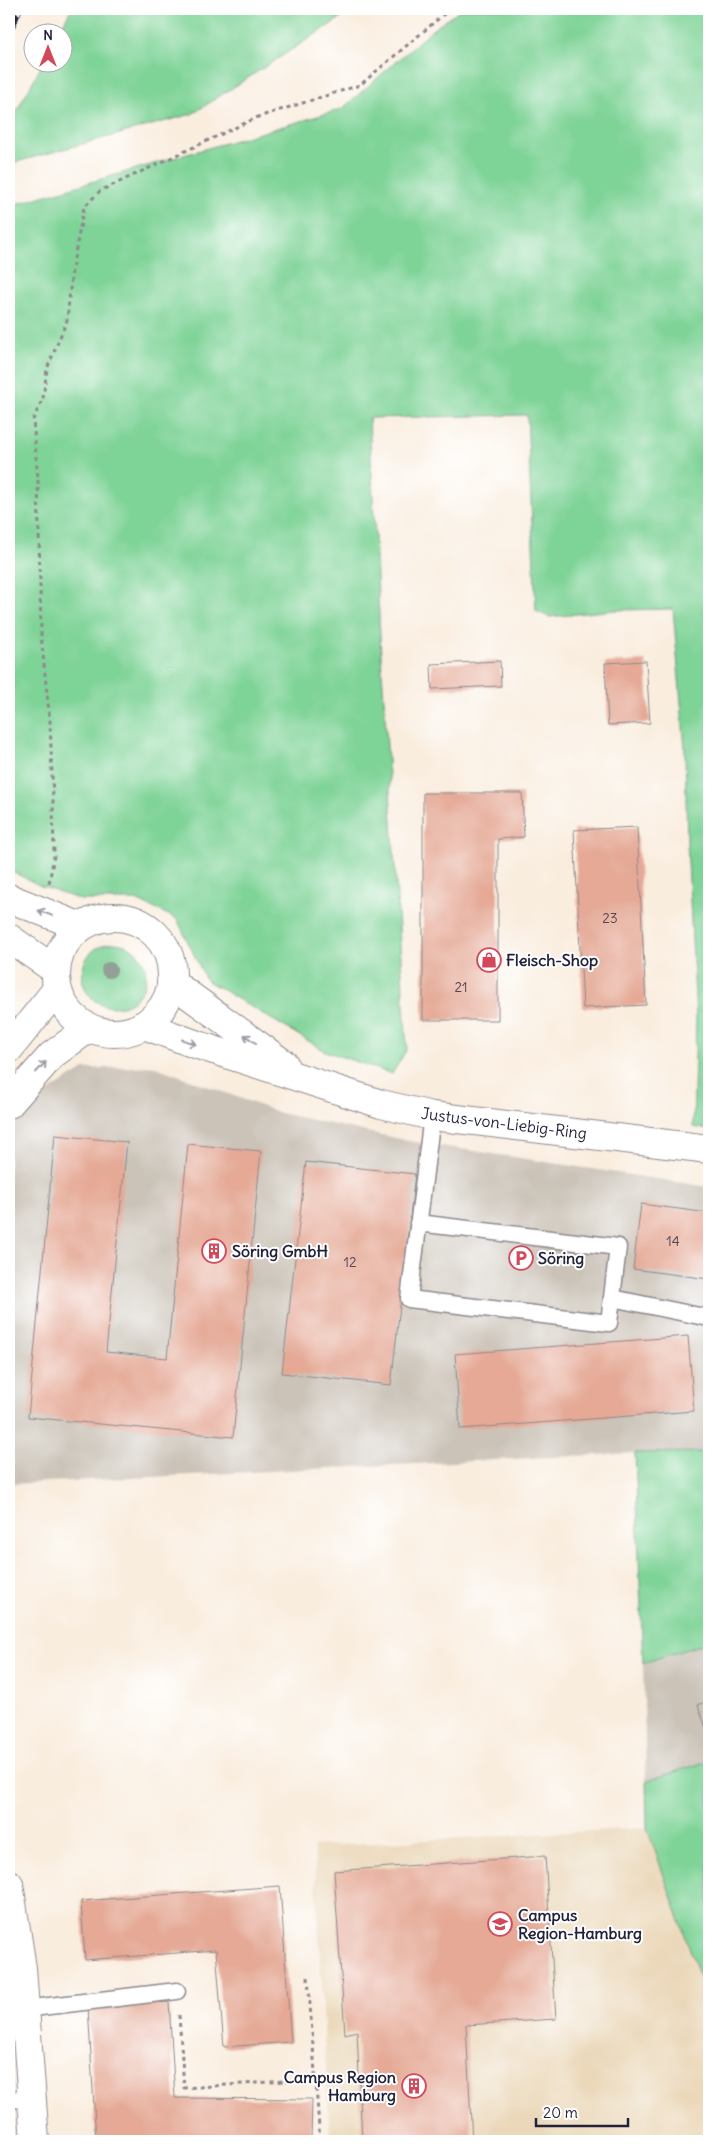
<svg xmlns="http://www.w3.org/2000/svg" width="718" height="2150" font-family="Delius,sans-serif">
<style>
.built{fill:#ebd8ba}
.industrial{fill:#cbc3b8}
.green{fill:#7ed396;stroke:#507a68}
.building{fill:#e5a995}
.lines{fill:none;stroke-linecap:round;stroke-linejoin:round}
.service-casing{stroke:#8e888c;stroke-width:19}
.minor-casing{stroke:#8e888c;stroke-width:30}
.path{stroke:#8e888c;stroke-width:3;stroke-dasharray:4 4;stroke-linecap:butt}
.service{stroke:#fff;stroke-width:16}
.minor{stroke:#fff;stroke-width:28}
.rail-casing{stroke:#22223b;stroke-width:5.5}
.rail{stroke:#fff;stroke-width:4;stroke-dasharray:11;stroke-linecap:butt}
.tree{fill:#949f96}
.oneway{stroke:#9c9ca7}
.labels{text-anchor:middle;stroke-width:4;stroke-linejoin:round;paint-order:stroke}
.number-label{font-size:14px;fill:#534452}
.poi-label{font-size:16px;font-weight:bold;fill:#22223b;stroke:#fff;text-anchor:start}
.street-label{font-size:16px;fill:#22223b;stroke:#fff}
</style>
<rect width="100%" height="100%" fill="#fff"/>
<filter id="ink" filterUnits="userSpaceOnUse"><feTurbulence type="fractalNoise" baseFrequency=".02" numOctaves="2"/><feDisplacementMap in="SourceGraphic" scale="10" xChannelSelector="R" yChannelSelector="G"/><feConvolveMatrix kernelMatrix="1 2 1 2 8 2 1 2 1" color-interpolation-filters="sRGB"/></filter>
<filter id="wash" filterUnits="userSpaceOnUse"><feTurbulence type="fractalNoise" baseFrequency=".0096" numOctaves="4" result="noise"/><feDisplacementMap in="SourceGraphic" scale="20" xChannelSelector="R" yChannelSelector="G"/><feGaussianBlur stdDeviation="1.12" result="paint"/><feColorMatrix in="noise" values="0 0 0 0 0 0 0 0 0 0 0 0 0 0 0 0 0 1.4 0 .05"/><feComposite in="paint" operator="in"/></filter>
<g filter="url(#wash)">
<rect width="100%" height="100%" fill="#f9edde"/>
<!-- built -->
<path class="built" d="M647 1828 709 2003V2141H330L314 1846Z"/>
<!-- industrial -->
<g class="industrial">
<path d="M153 1066 280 1113 409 1141 709 1187V1452L635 1453 9 1484V1133L35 1100 84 1069Z"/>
<path d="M709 1642V1761L646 1781 643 1663Z"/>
</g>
<!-- green -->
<g class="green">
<path d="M71 9H360L347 14 192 114 9 164V125L43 63 62 62V32H59Z"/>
<path d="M461 9H709V1130L693 1127 696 1018 687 842 685 749 673 609 613 610 549 617 536 611 527 415 369 418 381 655 407 1049 392 1074 325 1051 206 980 177 919 136 900H81L41 886 9 870V206L342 109 432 30Z"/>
<circle cx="114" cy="975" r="32"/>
<path d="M709 1452V1642L643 1663 635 1453Z"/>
<path d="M709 1761V2003L647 1828 646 1781Z"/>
</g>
<g id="blocks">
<!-- building -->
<g class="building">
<path d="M500 661 501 686 432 689 431 664Z"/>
<path d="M646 661 650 723 608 725 605 663Z"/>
<path d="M423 793H522L524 837 498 839V1020H423Z"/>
<path d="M637 827 646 1005 583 1008 574 830Z"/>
<path d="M55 1135 127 1142 106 1352 167 1358 188 1144 261 1151 233 1437 28 1417Z"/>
<path d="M306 1162 415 1174 391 1385 282 1373Z"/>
<path d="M641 1204 709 1213V1279L633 1269Z"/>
<path d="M688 1336 694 1411 460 1429 455 1354Z"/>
<path d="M709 1701V1737L698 1705Z"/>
<path d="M545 1856 556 2019 466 2025 472 2141H362L357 2031 345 2034 334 1871Z"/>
<path d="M280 1886 291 2042 224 2047 216 1950 85 1960 81 1901Z"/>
<path d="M169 2002 175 2098 312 2099 311 2141H96L88 2006Z"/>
</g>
</g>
</g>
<g filter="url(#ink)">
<use href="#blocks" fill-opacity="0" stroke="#8e888c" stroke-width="1"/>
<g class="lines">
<!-- service casing -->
<g class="service-casing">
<g id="service">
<path d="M418 1223 618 1247 609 1323 409 1299 432 1116"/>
<path d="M612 1298 709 1318"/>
<path d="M24 2009 177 1991"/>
<path d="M9 2099 31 2100"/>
</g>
</g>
<!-- minor casing -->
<g class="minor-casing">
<g id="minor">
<path d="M9 898 81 927"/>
<circle cx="114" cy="975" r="58"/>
<path d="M9 938 55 970"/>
<path d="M171 982 284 1064"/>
<path d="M144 1025 192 1043 381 1104 432 1116 709 1149"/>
<path d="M9 1049 57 989"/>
<path d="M9 1104 52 1055 89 1028"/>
<path d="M9 1884 22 1968 35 2141"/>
</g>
</g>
<!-- path -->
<g class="path">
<path d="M49 883 54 856 53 799 50 722 41 635 38 479 33 420 43 398 47 369 67 320 72 269 84 207 100 191 258 117 360 85 450 9"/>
<path d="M308 1977 320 2141"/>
<path d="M179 2015 184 2088 315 2079"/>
</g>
<!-- service -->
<use href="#service" class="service"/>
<!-- minor -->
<use href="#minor" class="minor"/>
<!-- rail casing -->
<g class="rail-casing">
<path id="rail" d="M9 34 20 9"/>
</g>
<!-- rail -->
<use href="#rail" class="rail"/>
</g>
<!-- trees -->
<circle class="tree" cx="109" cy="970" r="8"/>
<!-- one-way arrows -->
<defs><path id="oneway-shaft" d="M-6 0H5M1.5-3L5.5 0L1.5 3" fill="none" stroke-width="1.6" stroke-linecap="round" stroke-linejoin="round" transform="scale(1.25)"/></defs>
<g class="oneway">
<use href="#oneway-shaft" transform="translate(45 913) rotate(-159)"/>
<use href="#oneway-shaft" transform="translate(250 1039) rotate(-145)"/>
<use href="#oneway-shaft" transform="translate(189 1042) rotate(19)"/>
<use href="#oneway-shaft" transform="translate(41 1067) rotate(-47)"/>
</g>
</g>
<!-- icons -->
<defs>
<g id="shop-ring" transform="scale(1.25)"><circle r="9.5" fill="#fff" stroke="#d1495b" stroke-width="1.5"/><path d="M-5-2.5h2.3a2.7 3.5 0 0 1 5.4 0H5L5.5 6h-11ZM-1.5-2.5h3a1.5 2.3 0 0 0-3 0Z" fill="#d1495b"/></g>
<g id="building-ring" transform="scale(1.25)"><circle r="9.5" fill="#fff" stroke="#d1495b" stroke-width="1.5"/><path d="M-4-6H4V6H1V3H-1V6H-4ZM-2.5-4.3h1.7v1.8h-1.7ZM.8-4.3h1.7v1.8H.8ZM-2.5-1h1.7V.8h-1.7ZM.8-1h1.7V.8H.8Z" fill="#d1495b"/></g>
<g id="parking-ring" transform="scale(1.25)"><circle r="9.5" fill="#fff" stroke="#d1495b" stroke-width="1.5"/><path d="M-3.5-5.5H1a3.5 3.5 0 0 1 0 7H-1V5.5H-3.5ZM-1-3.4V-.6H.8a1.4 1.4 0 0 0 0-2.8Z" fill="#d1495b"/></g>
<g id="school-ring" transform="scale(1.25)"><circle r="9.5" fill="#fff" stroke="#d1495b" stroke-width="1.5"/><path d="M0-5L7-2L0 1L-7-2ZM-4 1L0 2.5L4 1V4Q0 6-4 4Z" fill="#d1495b"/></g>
</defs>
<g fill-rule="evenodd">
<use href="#shop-ring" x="489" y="960"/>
<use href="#building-ring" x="214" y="1251"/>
<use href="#parking-ring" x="521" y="1258"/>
<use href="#school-ring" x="500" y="1924"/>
<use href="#building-ring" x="414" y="2086"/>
</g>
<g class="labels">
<!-- number labels -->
<g class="number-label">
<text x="610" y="923">23</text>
<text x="461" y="992">21</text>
<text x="673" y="1246">14</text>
<text x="350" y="1267">12</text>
</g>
<!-- poi labels -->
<g class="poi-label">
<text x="506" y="966">Fleisch-Shop</text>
<text x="232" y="1257">Söring GmbH</text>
<text x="538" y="1264">Söring</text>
<text x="518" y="1921">Campus<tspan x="518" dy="18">Region-Hamburg</tspan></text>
<text x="396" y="2083" text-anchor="end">Campus Region<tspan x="396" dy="18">Hamburg</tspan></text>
</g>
<!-- street labels -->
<g class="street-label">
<text transform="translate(504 1123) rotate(7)" y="6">Justus-von-Liebig-Ring</text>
</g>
</g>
<!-- margin -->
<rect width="718" height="2150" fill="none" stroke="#fff" stroke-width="30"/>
<!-- north arrow -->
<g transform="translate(48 48)"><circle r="24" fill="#ffffff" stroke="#a7a7b1"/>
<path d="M0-4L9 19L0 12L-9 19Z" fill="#d1495b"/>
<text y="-8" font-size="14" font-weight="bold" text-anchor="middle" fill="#22223b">N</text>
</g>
<!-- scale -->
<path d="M536 2118v8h92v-8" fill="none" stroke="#22223b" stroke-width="2.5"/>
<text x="543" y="2118" font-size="15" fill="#22223b" stroke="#ffffff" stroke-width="4" paint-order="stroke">20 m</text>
</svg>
